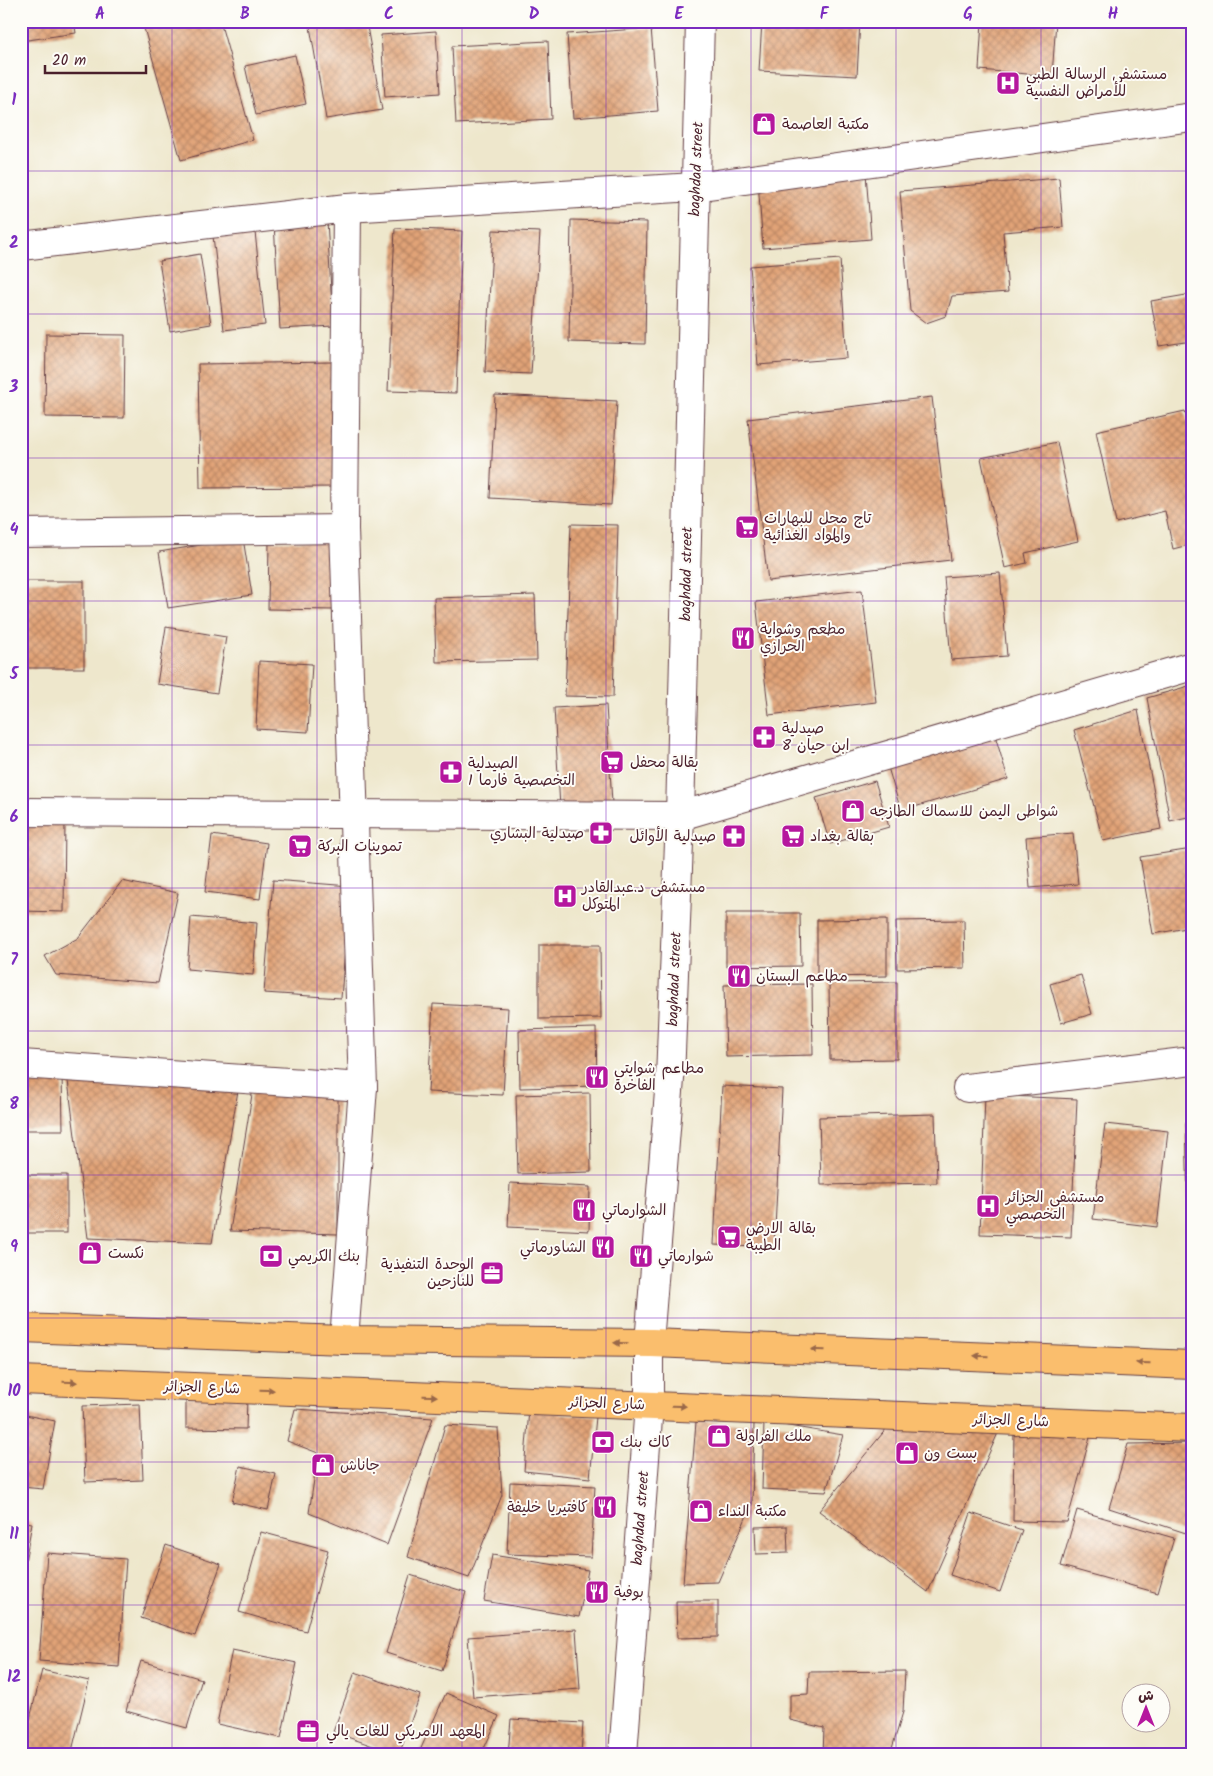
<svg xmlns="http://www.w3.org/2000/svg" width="1213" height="1776" font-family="Kalam,'Playpen Sans Arabic',sans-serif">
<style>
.building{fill:url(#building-cross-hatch)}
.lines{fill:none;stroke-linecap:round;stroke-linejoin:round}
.minor-casing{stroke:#633d43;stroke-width:30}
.major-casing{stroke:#633d43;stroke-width:30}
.minor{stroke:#fff;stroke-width:28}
.major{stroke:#fabe6d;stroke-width:28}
.oneway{fill:#996749}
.grid{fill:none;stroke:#7b2cbf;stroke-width:1;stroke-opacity:0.55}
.labels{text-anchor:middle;stroke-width:4;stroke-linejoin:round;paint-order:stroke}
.poi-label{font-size:15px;fill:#4a1f2b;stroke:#fdfcf7;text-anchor:start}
.street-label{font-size:15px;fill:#4a1f2b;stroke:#fdfcf7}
.neatline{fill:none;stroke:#7b2cbf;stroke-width:2}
.grid-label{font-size:16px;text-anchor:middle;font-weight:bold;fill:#7b2cbf}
</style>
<defs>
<pattern id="building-cross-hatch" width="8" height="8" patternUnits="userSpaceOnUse" patternTransform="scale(1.25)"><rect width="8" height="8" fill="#e1a377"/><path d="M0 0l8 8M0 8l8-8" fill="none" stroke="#b88462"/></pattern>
</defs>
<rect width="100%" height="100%" fill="#fdfcf7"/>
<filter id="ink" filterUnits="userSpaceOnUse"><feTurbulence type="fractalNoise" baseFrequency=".02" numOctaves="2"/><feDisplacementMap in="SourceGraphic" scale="10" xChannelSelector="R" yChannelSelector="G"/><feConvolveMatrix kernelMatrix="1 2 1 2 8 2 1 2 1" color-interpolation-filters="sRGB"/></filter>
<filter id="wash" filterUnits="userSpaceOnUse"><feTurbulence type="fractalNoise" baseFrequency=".0096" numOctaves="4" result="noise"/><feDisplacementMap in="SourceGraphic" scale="20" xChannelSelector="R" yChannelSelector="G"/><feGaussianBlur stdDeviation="1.12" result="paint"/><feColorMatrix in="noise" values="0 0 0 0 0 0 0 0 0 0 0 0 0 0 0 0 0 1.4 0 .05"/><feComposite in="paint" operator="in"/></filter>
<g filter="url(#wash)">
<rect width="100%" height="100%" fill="#eee7cc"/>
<g id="blocks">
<!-- building -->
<g class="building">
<path d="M21 21H74L76 33 21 41Z"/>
<path d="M142 21H220L253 140 181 160Z"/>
<path d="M309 21H366L382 110 326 119Z"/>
<path d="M762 21H860L857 76 759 71Z"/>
<path d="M982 21H1056L1052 76 979 70Z"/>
<path d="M651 28 658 111 573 118 567 34Z"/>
<path d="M436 31 440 93 385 97 381 35Z"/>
<path d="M548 41 551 119 456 124 452 46Z"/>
<path d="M295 55 306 104 256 115 245 66Z"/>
<path d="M866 173 871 239 763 248 758 181Z"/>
<path d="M1059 178 1063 227 1003 232 1008 292 952 296 946 316 926 323 910 311 900 191Z"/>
<path d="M327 220 333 326 280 329 274 223Z"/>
<path d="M571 220 647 222 645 344 569 342Z"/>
<path d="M395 228 462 231 456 393 388 391Z"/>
<path d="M493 230 540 232 531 374 485 372Z"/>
<path d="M255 232 265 325 224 330 213 236Z"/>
<path d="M200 254 211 324 170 331 159 261Z"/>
<path d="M840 259 847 358 758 365 750 266Z"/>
<path d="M1192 294V341L1159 346 1151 301Z"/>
<path d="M46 334 125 335 124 418 45 417Z"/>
<path d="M333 362 334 487 200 488 198 364Z"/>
<path d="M495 395 617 401 611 505 490 498Z"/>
<path d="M932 397 951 560 768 581 748 419Z"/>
<path d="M1185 411 1192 439V544L1173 549 1165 511 1116 523 1096 431Z"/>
<path d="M1057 442 1078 541 1025 553 1027 563 1005 568 981 458Z"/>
<path d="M571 524 618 525 613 697 565 696Z"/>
<path d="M243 538 252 595 168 608 159 552Z"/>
<path d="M269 541 337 542 335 610 268 609Z"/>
<path d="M1000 573 1007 656 951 660 944 577Z"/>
<rect x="21" y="581" width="63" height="87"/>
<path d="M862 590 876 702 769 715 756 602Z"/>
<path d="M535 595 537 660 436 662 434 598Z"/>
<path d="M166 627 226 637 217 693 157 684Z"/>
<path d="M259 661 312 664 308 732 256 729Z"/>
<path d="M1192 685V816L1170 821 1147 698Z"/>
<path d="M606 705 612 803 560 807 554 708Z"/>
<path d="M1138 710 1161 829 1103 841 1074 730Z"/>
<path d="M994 732 1008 779 901 811 887 764Z"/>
<path d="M875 781 889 827 830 844 816 798Z"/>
<path d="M21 819 65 820 64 912 21 911Z"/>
<path d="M1073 833 1078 884 1030 888 1026 837Z"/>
<path d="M212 835 267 843 260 899 205 892Z"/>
<path d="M1192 849V927L1153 934 1140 857Z"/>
<path d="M273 880 350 886 341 998 264 993Z"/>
<path d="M122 881 178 893 158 983 56 975 45 956 78 938Z"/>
<path d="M726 913H800L801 966 726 967Z"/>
<path d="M191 917 257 923 253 975 187 969Z"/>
<path d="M887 919V976L817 977V920Z"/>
<path d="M964 920 965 968 897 969 896 921Z"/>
<path d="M539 945H600L601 1018 539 1019Z"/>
<path d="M1081 975 1092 1014 1061 1023 1050 984Z"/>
<path d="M897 982V1059L830 1060 829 983Z"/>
<path d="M812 984 813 1055 726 1057 724 985Z"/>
<path d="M433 1004 508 1008 503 1095 428 1092Z"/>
<path d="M596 1028 597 1086 520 1088 519 1030Z"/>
<path d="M21 1073H62L63 1130H21Z"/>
<path d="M67 1073H241L212 1243 88 1238Z"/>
<path d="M255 1076 338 1077V1234L230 1231Z"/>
<path d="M722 1086 782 1089 774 1248 714 1245Z"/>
<path d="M590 1093 591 1172 518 1174 516 1095Z"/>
<path d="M985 1095 1077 1099 1071 1237 980 1234Z"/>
<path d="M935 1114 937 1183 821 1185 819 1117Z"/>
<path d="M1186 1122H1192V1246H1189Z"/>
<path d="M1105 1124 1168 1131 1157 1227 1093 1219Z"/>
<rect x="21" y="1175" width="46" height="58"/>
<path d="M510 1183 590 1187 589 1231 508 1227Z"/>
<path d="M186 1397 247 1398 246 1429 186 1428Z"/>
<path d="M140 1404 143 1480 85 1482 82 1406Z"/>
<path d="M295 1409 433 1418 387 1545 309 1513 318 1453 287 1441Z"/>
<path d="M529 1410 596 1417 590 1478 524 1471Z"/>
<path d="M21 1414 55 1421 43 1489 21 1487Z"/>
<path d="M696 1422 754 1424 752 1504 718 1582 683 1583Z"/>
<path d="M764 1422 843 1435 826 1492 762 1489Z"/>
<path d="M445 1425 498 1428 502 1495 469 1578 408 1557Z"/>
<path d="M887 1428 998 1433 928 1592 819 1511Z"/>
<path d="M1014 1428 1092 1430 1067 1522 1013 1521Z"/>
<path d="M1192 1443V1535L1109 1508 1128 1444Z"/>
<path d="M240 1466 276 1474 268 1510 232 1502Z"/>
<path d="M510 1482 595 1486 591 1557 507 1554Z"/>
<path d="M1077 1510 1174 1538 1158 1593 1061 1566Z"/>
<path d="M971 1513 1022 1530 1000 1592 950 1575Z"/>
<path d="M21 1521 32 1523 22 1579H21Z"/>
<path d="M787 1526 788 1553 756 1554 755 1527Z"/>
<path d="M261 1532 328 1550 306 1631 239 1612Z"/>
<path d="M166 1545 221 1564 195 1636 141 1618Z"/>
<path d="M47 1553 126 1559 119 1667 39 1661Z"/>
<path d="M492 1555 588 1570 579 1617 484 1601Z"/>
<path d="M410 1575 466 1592 442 1671 386 1653Z"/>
<path d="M676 1601H718V1637L677 1638Z"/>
<path d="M576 1629 580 1689 473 1697 468 1637Z"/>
<path d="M232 1650 297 1663 281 1738 217 1724Z"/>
<path d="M141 1661 202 1679 187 1728 126 1711Z"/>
<path d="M42 1670 89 1681 71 1755H21Z"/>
<path d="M905 1671 903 1712 890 1755H823L824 1728 790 1720V1695L808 1694 809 1672Z"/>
<path d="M355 1672 420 1695 399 1755 333 1732Z"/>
<path d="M446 1693 499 1716 481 1755H418Z"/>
<path d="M511 1719 583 1723 581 1755H508Z"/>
</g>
</g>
</g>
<g filter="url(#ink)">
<use href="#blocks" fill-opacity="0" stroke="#633d43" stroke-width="1"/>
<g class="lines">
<!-- minor casing -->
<g class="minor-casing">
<g id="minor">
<path d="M21 246 347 208 695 187 1192 117"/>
<path d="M21 533 344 529"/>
<path d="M21 812 680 816 1192 666"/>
<path d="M21 1064 363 1087"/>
<path d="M967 1088 1192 1061"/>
<path d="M344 1340 363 1087 344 529 347 208"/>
<path d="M623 1755 649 1405V1343L670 1079 680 816 700 21"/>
</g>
</g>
<!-- major casing -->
<g class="major-casing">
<g id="major">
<path d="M21 1328 344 1340 652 1343 1192 1365"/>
<path d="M21 1380 1192 1428"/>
</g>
</g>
<!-- minor -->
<use href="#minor" class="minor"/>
<!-- major -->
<use href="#major" class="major"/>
</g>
<!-- one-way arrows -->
<defs><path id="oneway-solid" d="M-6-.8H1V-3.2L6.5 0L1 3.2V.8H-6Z" transform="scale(1.25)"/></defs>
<g class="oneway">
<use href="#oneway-solid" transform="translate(621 1343) rotate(-179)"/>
<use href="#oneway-solid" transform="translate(818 1350) rotate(-178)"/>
<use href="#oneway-solid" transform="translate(981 1356) rotate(-178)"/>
<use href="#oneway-solid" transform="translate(1143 1363) rotate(-178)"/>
<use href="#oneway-solid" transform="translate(70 1382) rotate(2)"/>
<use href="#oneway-solid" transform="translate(267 1390) rotate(2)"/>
<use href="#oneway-solid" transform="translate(430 1396) rotate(2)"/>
<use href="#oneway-solid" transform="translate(679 1406) rotate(2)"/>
</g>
</g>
<!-- grid -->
<path class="grid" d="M172 21V1755M317 21V1755M462 21V1755M606 21V1755M751 21V1755M896 21V1755M1041 21V1755M21 171H1192M21 314H1192M21 458H1192M21 601H1192M21 745H1192M21 888H1192M21 1031H1192M21 1175H1192M21 1318H1192M21 1462H1192M21 1605H1192"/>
<!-- icons -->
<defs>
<g id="hospital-square" transform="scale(1.25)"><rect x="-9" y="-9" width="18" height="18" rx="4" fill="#b5179e" stroke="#fdfcf7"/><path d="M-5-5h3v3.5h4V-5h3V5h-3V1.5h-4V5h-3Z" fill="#fff"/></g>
<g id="shop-square" transform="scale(1.25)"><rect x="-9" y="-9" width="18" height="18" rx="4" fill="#b5179e" stroke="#fdfcf7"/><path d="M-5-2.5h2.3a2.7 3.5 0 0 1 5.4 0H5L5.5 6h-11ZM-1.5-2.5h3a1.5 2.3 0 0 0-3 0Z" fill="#fff"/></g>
<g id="supermarket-square" transform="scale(1.25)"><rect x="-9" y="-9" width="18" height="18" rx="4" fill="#b5179e" stroke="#fdfcf7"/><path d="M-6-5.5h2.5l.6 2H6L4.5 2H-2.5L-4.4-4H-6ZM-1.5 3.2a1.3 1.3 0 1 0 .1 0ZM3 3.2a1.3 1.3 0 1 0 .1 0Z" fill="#fff"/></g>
<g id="restaurant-square" transform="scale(1.25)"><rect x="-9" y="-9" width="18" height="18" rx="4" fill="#b5179e" stroke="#fdfcf7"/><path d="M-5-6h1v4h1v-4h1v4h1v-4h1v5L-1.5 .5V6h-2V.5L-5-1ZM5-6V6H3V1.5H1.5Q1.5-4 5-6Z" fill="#fff"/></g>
<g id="pharmacy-square" transform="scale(1.25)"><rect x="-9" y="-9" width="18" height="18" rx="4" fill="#b5179e" stroke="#fdfcf7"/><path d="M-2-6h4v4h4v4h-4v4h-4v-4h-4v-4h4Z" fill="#fff"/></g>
<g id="bank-square" transform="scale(1.25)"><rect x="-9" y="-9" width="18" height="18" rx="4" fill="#b5179e" stroke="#fdfcf7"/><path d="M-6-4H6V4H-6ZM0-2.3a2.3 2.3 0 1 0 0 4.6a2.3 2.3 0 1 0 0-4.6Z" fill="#fff"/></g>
<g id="office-square" transform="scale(1.25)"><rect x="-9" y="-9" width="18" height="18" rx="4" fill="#b5179e" stroke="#fdfcf7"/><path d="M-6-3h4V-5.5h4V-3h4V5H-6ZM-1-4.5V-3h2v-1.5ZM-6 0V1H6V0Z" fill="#fff"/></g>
</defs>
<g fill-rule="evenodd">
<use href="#hospital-square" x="1008" y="83"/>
<use href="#shop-square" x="764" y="124"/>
<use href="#supermarket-square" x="747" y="527"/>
<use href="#restaurant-square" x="743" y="638"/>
<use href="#pharmacy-square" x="764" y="737"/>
<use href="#supermarket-square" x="612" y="762"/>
<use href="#pharmacy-square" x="451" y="772"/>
<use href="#shop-square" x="853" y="811"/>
<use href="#pharmacy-square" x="601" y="833"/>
<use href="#pharmacy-square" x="734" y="836"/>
<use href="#supermarket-square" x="793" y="836"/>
<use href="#supermarket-square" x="300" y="846"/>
<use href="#hospital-square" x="565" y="896"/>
<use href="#restaurant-square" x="739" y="976"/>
<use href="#restaurant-square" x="597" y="1077"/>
<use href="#hospital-square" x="988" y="1206"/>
<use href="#restaurant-square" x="584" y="1210"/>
<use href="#supermarket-square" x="729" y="1237"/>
<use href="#restaurant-square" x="603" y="1247"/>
<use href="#shop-square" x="90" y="1253"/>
<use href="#bank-square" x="271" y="1256"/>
<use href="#restaurant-square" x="641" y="1256"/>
<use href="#office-square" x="492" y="1273"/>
<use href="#shop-square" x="719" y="1436"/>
<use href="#bank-square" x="603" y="1442"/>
<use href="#shop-square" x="907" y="1453"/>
<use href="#shop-square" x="323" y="1465"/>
<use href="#restaurant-square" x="605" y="1507"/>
<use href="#shop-square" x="701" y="1511"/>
<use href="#restaurant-square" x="597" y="1592"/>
<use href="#office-square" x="308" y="1731"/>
</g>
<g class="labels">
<!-- poi labels -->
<g class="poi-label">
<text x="1026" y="79">مستشفى الرسالة الطبي<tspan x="1026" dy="17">للأمراض النفسية</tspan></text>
<text x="782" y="129">مكتبة العاصمة</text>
<text x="764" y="523">تاج محل للبهارات<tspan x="764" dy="17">والمواد الغذائية</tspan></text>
<text x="760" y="634">مطعم وشواية<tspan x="760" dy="17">الحرازي</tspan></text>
<text x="782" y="733">صيدلية<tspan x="782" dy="17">ابن حيان 8</tspan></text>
<text x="630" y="767">بقالة محفل</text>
<text x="468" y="768">الصيدلية<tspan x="468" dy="17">التخصصية فارما 1</tspan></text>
<text x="870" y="816">شواطى اليمن للاسماك الطازجه</text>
<text x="584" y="838" text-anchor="end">صيدلية البشاري</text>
<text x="716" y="841" text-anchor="end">صيدلية الأوائل</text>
<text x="810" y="841">بقالة بغداد</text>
<text x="318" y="851">تموينات البركة</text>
<text x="582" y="892">مستشفى د.عبدالقادر<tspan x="582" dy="17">المتوكل</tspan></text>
<text x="756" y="981">مطاعم البستان</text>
<text x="614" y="1073">مطاعم شوايتي<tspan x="614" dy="17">الفاخرة</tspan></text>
<text x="1006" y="1202">مستشفى الجزائر<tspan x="1006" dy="17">التخصصي</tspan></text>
<text x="602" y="1215">الشوارماتي</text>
<text x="746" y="1233">بقالة الارض<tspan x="746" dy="17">الطيبة</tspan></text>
<text x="586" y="1252" text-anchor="end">الشاورماتي</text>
<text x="108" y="1258">نكست</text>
<text x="288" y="1261">بنك الكريمي</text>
<text x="658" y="1261">شوارماتي</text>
<text x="474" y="1269" text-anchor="end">الوحدة التنفيذية<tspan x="474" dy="17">للنازحين</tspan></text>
<text x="736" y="1441">ملك الفراولة</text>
<text x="620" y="1447">كاك بنك</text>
<text x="924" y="1458">بست ون</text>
<text x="340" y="1470">جاناش</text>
<text x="588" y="1512" text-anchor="end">كافتيريا خليفة</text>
<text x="718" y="1516">مكتبة النداء</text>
<text x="614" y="1597">بوفية</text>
<text x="326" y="1736">المعهد الامريكي للغات يالي</text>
</g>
<!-- street labels -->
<g class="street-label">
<text transform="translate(696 169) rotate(-88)" y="5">baghdad street</text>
<text transform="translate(686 574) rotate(-89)" y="5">baghdad street</text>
<text transform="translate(674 979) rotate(-88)" y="5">baghdad street</text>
<text transform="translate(202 1387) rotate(2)" y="5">شارع الجزائر</text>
<text transform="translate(607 1403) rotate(2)" y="5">شارع الجزائر</text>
<text transform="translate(1011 1420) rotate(2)" y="5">شارع الجزائر</text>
<text transform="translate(640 1518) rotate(-86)" y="5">baghdad street</text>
</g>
</g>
<!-- margin -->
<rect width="1213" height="1776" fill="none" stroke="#fdfcf7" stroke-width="55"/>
<!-- north arrow -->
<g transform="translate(1146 1708)"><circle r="24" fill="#fdfcf7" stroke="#b5a4a5"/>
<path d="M0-4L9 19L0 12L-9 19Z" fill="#b5179e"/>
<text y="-8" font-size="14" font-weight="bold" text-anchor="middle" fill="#4a1f2b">ش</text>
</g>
<!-- scale -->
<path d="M45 65v8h101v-8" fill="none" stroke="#4a1f2b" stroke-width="2.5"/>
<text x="52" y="65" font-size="15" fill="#4a1f2b" stroke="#fdfcf7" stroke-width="4" paint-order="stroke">20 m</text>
<rect x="28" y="28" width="1158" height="1720" class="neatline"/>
<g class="grid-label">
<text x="100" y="19">A</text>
<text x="245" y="19">B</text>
<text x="389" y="19">C</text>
<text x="534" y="19">D</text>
<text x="679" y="19">E</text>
<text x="824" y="19">F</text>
<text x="968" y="19">G</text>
<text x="1113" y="19">H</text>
<text x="14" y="105">1</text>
<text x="14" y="248">2</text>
<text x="14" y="392">3</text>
<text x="14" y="535">4</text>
<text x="14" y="679">5</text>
<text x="14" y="822">6</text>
<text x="14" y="965">7</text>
<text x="14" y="1109">8</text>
<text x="14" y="1252">9</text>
<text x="14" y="1396">10</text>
<text x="14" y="1539">11</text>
<text x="14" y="1682">12</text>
</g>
</svg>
